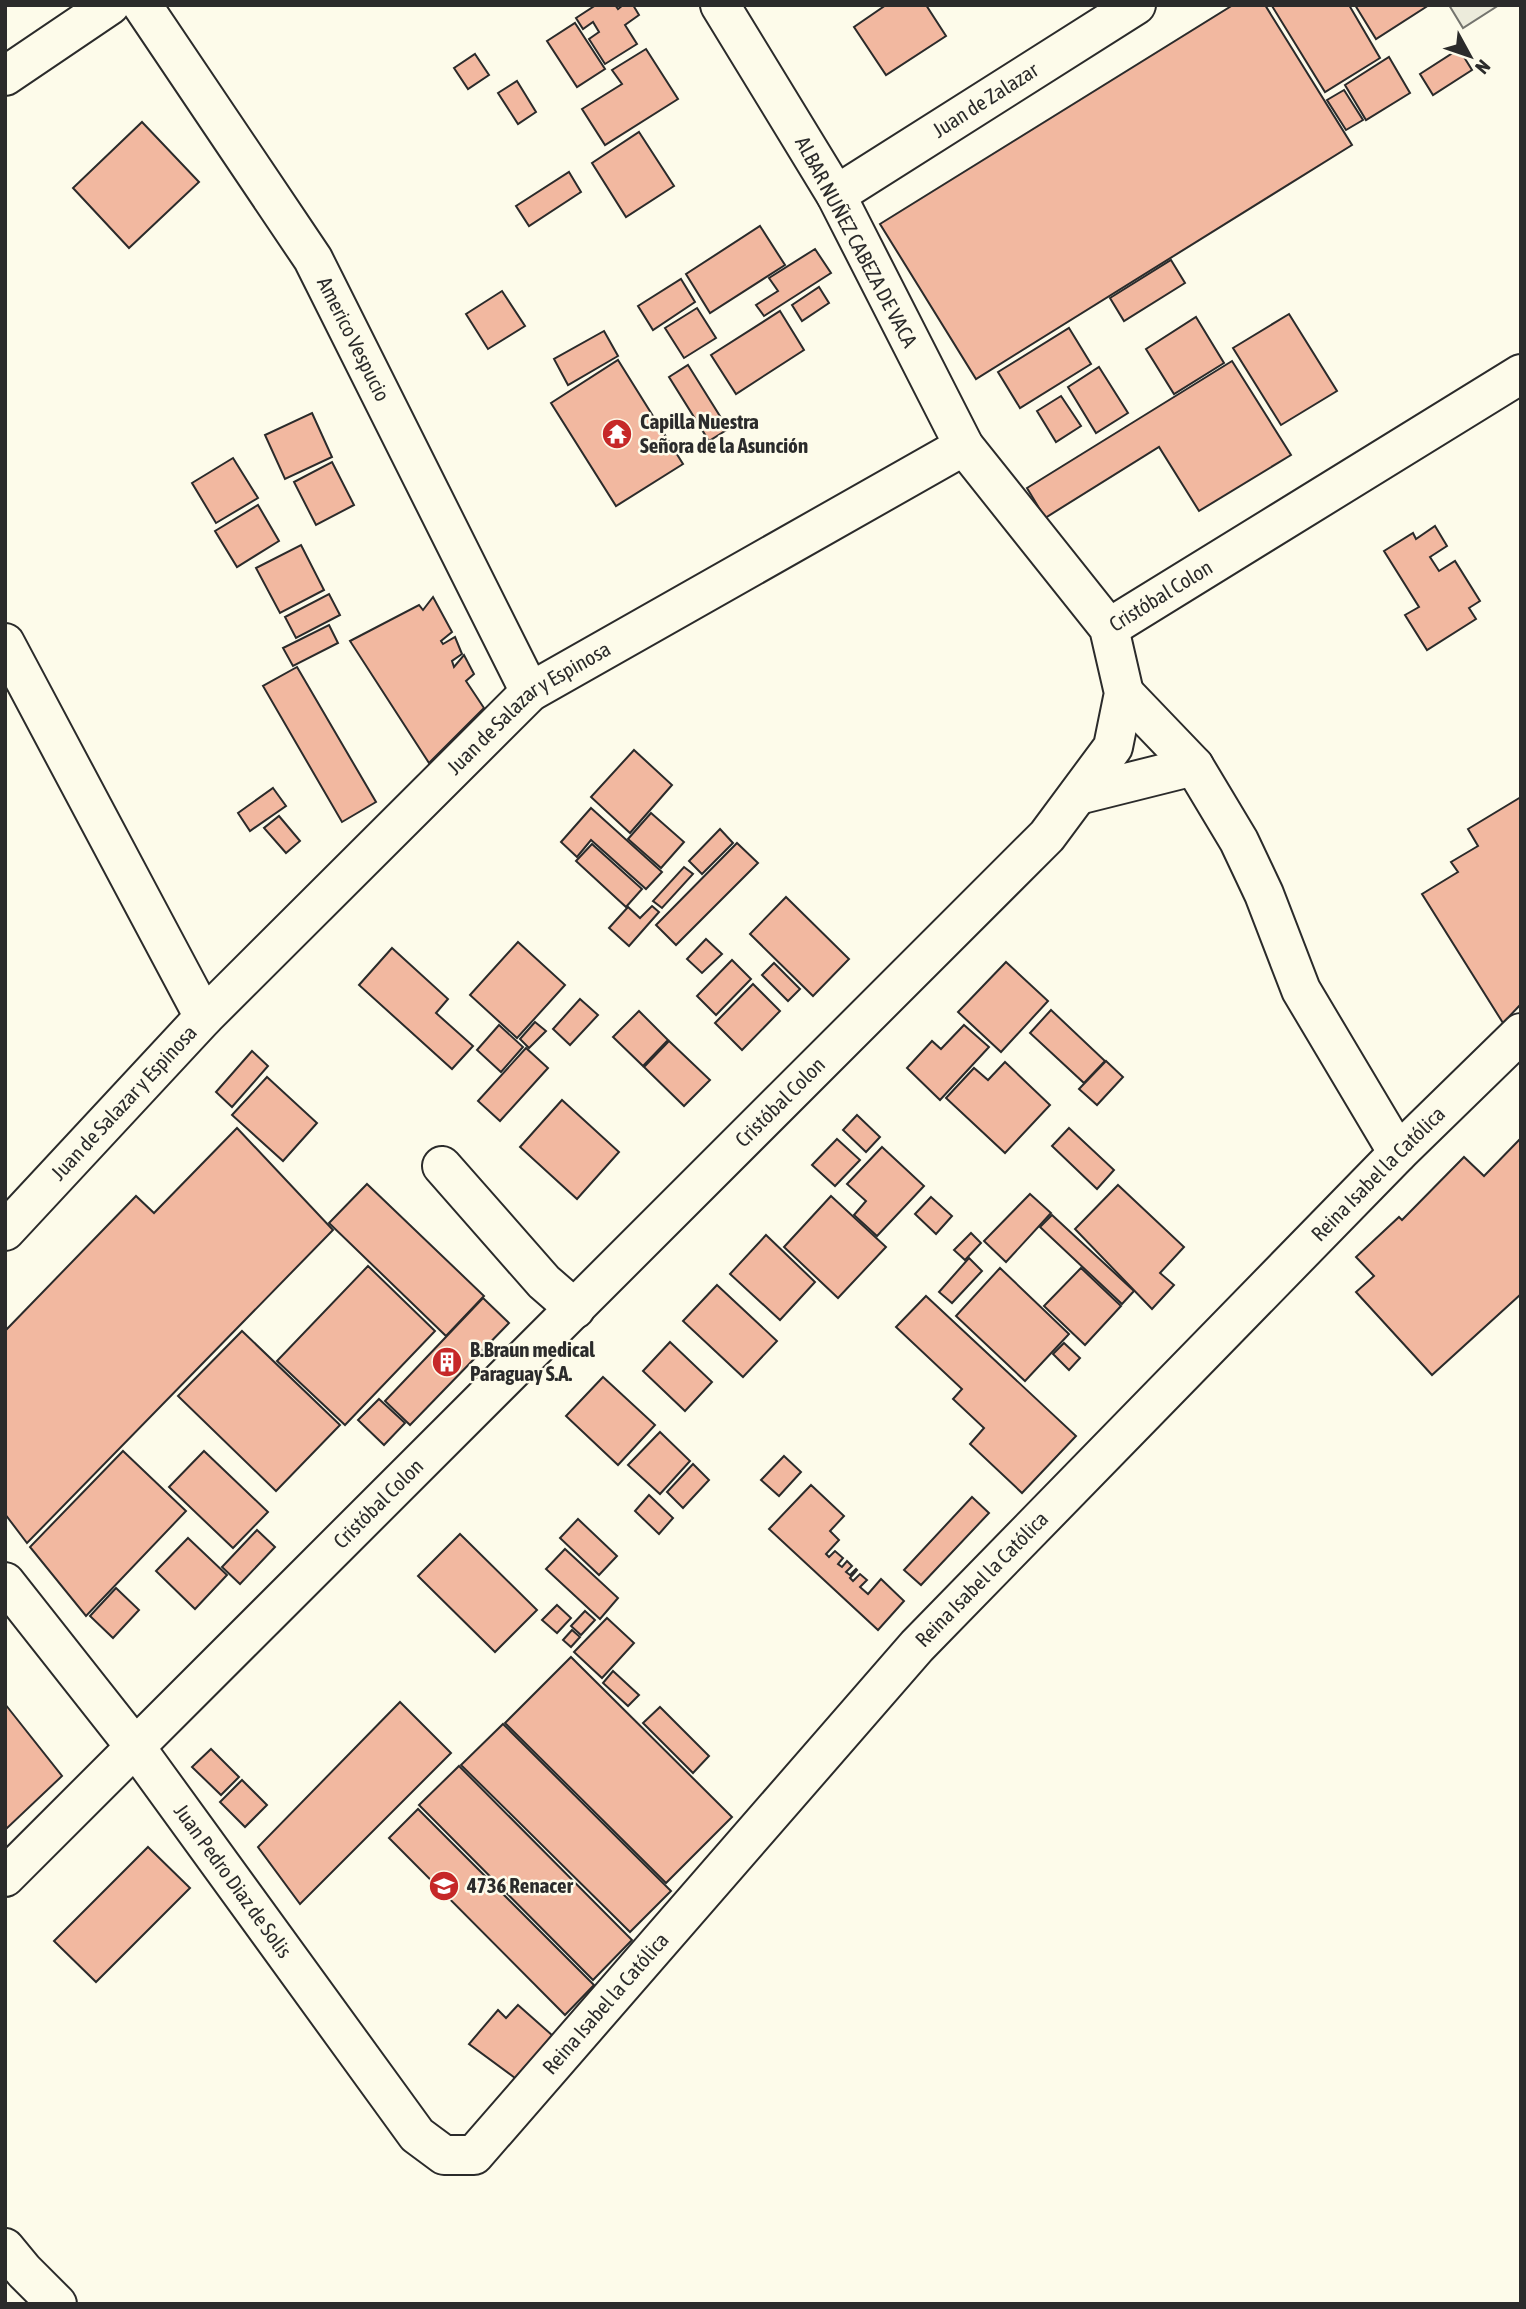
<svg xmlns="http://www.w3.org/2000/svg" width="1526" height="2309" font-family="'Asap Condensed',sans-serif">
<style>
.green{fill:#ecebdb;stroke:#74746e;stroke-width:2}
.building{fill:#f2b8a0;stroke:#2b2b2b;stroke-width:2}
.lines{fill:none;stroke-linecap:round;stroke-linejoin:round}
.minor-casing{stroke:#2b2b2b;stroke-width:42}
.minor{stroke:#fdfbea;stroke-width:38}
.labels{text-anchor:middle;stroke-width:5;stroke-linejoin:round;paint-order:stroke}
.street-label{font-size:21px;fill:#2b2b2b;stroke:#fdfbea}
.poi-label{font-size:21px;font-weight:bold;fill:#2b2b2b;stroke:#fdfbea;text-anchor:start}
</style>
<rect width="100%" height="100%" fill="#fdfbea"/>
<!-- green -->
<path class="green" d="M1449 5H1499L1463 28Z"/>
<!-- building -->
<g class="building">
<path d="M596 5H615L618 9 623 5H633L639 15 625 25 637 44 605 64 589 39 599 32 593 22 583 29 576 18Z"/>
<path d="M886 5H926L946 36 886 75 854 27Z"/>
<path d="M1233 5H1265L1352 145 976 379 880 224Z"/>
<path d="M1274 5H1349L1380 58 1325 92 1272 6Z"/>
<path d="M1355 5H1429L1376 39Z"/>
<path d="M575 23 605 69 577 87 547 41Z"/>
<path d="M646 49 678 99 605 145 582 109 622 84 612 70Z"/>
<path d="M1459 49 1472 70 1433 95 1420 74Z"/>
<path d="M475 54 489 75 468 89 454 68Z"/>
<path d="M1389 57 1410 93 1366 120 1345 85Z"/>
<path d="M517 81 536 112 518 124 498 93Z"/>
<path d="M1344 90 1363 120 1346 130 1327 100Z"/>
<path d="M142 122 199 182 129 248 73 188Z"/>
<path d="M639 132 674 186 626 217 592 163Z"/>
<path d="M569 172 581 192 529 226 516 206Z"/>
<path d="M760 226 785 265 710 313 686 274Z"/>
<path d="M815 249 831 273 764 316 756 305 778 291 769 278Z"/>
<path d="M1171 260 1185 283 1124 321 1110 298Z"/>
<path d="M681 279 695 302 653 330 638 306Z"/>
<path d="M819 287 829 303 802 321 792 305Z"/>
<path d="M502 291 525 326 488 349 466 314Z"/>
<path d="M697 308 716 338 684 358 665 328Z"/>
<path d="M780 311 804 350 736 394 711 355Z"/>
<path d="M1289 314 1337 391 1281 425 1233 348Z"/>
<path d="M1196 317 1224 363 1174 394 1146 349Z"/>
<path d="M1069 328 1091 364 1020 408 998 372Z"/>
<path d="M604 331 618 356 568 385 554 359Z"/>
<path d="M618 360 683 464 616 506 551 403Z"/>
<path d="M1232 361 1291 455 1199 511 1159 447 1045 518 1027 488Z"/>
<path d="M688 365 728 429 709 441 669 377Z"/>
<path d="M1099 367 1128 413 1096 433 1068 387Z"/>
<path d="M1061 396 1081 426 1056 442 1037 411Z"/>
<path d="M312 413 332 457 285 479 265 435Z"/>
<path d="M233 458 258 498 216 523 192 483Z"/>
<path d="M332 462 354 505 316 525 294 482Z"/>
<path d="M258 505 279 541 237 567 215 531Z"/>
<path d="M1435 526 1447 546 1430 557 1439 571 1455 561 1480 601 1469 608 1476 619 1427 650 1405 615 1419 607 1384 551 1413 533 1416 539Z"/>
<path d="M301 545 324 590 280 613 256 568Z"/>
<path d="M329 594 340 615 296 638 285 617Z"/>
<path d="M433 597 452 632 441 641 443 644 455 637 462 654 452 661 454 667 464 655 474 674 466 681 484 708 429 763 350 641 419 605 423 610Z"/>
<path d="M329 625 338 643 293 666 283 648Z"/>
<path d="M297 667 376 802 342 822 263 686Z"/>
<path d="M634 750 672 785 630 833 591 797Z"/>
<path d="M273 788 286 806 250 831 238 813Z"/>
<path d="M1521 797V1004L1503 1023 1422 894 1458 872 1451 862 1478 846 1468 829Z"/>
<path d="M591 808 662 872 646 889 591 840 577 857 561 842Z"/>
<path d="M651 813 684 842 661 868 628 839Z"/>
<path d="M279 816 300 841 286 853 264 828Z"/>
<path d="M720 829 733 843 702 874 689 861Z"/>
<path d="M737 843 758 863 676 945 656 925Z"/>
<path d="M592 844 642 889 626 907 576 861Z"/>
<path d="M684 867 693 874 662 908 653 901Z"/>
<path d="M786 897 849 959 813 996 750 934Z"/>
<path d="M652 906 659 912 629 946 609 928 628 907 640 918Z"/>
<path d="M706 939 722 954 702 973 687 959Z"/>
<path d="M518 942 565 985 517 1038 470 995Z"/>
<path d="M392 948 448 999 436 1013 473 1046 452 1069 359 985Z"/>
<path d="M732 960 751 979 716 1015 697 996Z"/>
<path d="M1006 962 1048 1001 1001 1052 958 1012Z"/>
<path d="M774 963 800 989 788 1001 762 975Z"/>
<path d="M753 984 780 1011 742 1050 715 1023Z"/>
<path d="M580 999 598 1015 570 1045 553 1029Z"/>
<path d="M1051 1010 1105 1061 1084 1083 1030 1033Z"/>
<path d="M639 1011 668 1040 643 1066 613 1037Z"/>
<path d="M535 1022 546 1031 529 1048 520 1039Z"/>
<path d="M499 1025 523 1047 501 1072 477 1050Z"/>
<path d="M964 1025 989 1047 940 1100 907 1068 932 1041 941 1049Z"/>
<path d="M669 1041 710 1080 684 1106 644 1067Z"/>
<path d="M526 1048 548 1068 500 1121 478 1101Z"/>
<path d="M252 1051 268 1066 232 1107 216 1092Z"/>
<path d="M1106 1061 1123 1077 1097 1105 1079 1089Z"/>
<path d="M1005 1062 1050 1105 1005 1153 946 1098 974 1068 988 1080Z"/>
<path d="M267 1077 317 1123 283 1161 232 1115Z"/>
<path d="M562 1100 619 1152 577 1199 520 1147Z"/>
<path d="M857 1115 880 1137 866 1152 843 1130Z"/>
<path d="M237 1128 333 1230 27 1543 5 1514V1331L136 1196 154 1213Z"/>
<path d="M1069 1128 1114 1170 1097 1189 1052 1146Z"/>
<path d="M1521 1138V1294L1432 1375 1356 1292 1374 1276 1356 1257 1399 1217 1402 1220 1464 1157 1484 1176Z"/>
<path d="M837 1139 860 1160 835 1186 812 1165Z"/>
<path d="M882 1147 924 1186 877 1236 854 1215 866 1201 847 1184Z"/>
<path d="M367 1184 484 1296 446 1336 329 1223Z"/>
<path d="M1118 1185 1184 1247 1160 1273 1174 1285 1152 1309 1075 1229Z"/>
<path d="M1030 1194 1051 1213 1006 1262 984 1241Z"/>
<path d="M831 1196 886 1247 838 1298 784 1247Z"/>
<path d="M931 1197 952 1216 936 1234 915 1214Z"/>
<path d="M1052 1215 1134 1291 1122 1304 1040 1227Z"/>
<path d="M971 1233 981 1243 965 1260 954 1250Z"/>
<path d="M766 1235 815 1282 780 1320 730 1274Z"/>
<path d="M969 1258 982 1271 952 1303 939 1292Z"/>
<path d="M368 1266 435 1331 345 1425 277 1361Z"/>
<path d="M1000 1268 1069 1334 1025 1381 956 1316Z"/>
<path d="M1081 1268 1121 1306 1085 1345 1044 1306Z"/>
<path d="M717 1285 777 1341 743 1377 683 1321Z"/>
<path d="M926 1296 1076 1436 1022 1493 970 1444 984 1428 953 1399 962 1389 896 1327Z"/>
<path d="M483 1298 509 1323 410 1425 385 1401Z"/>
<path d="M242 1331 340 1425 276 1491 178 1396Z"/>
<path d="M670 1342 712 1382 685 1411 643 1371Z"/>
<path d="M1064 1343 1080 1358 1069 1370 1053 1354Z"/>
<path d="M603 1377 655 1425 618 1465 566 1416Z"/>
<path d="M379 1399 405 1423 384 1445 358 1420Z"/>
<path d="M660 1432 690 1461 660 1494 628 1465Z"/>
<path d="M123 1451 186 1511 86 1616 30 1547Z"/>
<path d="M204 1451 268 1512 233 1548 169 1487Z"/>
<path d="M784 1456 801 1472 779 1496 761 1480Z"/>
<path d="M693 1464 709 1480 683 1508 667 1492Z"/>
<path d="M811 1485 844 1516 830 1531 839 1540 826 1554 829 1557 835 1551 843 1558 838 1564 842 1567 847 1561 852 1566 846 1572 850 1575 856 1569 857 1570 850 1578 853 1581 860 1574 867 1580 860 1587 868 1594 881 1579 904 1601 878 1630 769 1529Z"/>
<path d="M649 1495 673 1518 659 1534 635 1511Z"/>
<path d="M972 1497 989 1513 921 1585 904 1570Z"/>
<path d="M578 1519 617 1556 599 1575 560 1538Z"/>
<path d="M257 1530 275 1547 240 1584 222 1567Z"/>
<path d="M460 1534 537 1610 495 1652 418 1576Z"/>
<path d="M188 1538 227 1575 195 1609 156 1571Z"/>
<path d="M565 1549 618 1598 600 1619 546 1569Z"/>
<path d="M116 1588 139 1610 113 1638 90 1616Z"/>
<path d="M557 1605 571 1618 557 1633 542 1620Z"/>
<path d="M585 1611 595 1620 581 1635 571 1626Z"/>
<path d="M607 1618 634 1643 602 1678 574 1652Z"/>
<path d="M572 1630 580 1637 571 1647 563 1640Z"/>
<path d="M571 1657 732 1817 666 1883 505 1723Z"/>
<path d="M613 1671 639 1695 628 1706 603 1683Z"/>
<path d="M400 1702 451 1753 300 1904 258 1847Z"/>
<path d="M5 1704 62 1776 5 1830Z"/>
<path d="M660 1707 709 1756 693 1773 643 1723Z"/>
<path d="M503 1724 671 1891 630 1932 461 1765Z"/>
<path d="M211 1749 239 1777 221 1795 192 1767Z"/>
<path d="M459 1766 632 1940 593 1980 419 1805Z"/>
<path d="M242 1780 267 1805 245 1827 220 1802Z"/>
<path d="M418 1809 594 1985 565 2015 389 1838Z"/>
<path d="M148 1847 190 1888 96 1982 54 1941Z"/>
<path d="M518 2005 553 2036 515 2078 469 2044 498 2010 506 2018Z"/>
</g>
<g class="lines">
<!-- minor casing -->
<g class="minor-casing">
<g id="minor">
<path id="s1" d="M142 5 313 259 530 692"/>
<path d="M5 76 110 5"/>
<path id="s2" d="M836 195 1136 5"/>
<path id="s3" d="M1109 628 1521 374"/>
<path d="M5 643 204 1017"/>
<path d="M1124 693 1194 766 1239 841 1264 894 1301 990 1398 1153"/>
<path d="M1078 795 1194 766"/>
<path d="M442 1166 544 1282 575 1309"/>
<path id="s4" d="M5 1231 204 1017 530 692 964 446"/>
<path id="s5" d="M5 1582 136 1748 417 2135 444 2155H474L917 1646 1398 1153 1521 1033"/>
<path id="s6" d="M5 1877 1047 836 1113 747 1124 693 1109 628 964 446 836 195 720 5"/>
<path d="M5 2248 24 2271 57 2304"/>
</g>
</g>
<!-- minor -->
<use href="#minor" class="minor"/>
</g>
<!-- icons -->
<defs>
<g id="temple-disc" transform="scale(1.575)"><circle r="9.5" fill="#c62828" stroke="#fdfbea"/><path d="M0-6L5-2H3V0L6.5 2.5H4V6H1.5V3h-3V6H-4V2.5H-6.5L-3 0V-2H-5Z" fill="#fff"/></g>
<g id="building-disc" transform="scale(1.575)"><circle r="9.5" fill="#c62828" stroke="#fdfbea"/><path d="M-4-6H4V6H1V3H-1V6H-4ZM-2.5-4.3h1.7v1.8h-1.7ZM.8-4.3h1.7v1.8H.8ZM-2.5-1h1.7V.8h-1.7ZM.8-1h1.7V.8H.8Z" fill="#fff"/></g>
<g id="school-disc" transform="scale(1.575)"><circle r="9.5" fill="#c62828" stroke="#fdfbea"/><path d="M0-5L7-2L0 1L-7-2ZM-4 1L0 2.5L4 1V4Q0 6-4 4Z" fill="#fff"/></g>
</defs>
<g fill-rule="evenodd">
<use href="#temple-disc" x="617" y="434"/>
<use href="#building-disc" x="447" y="1362"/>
<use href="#school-disc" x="444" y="1886"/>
</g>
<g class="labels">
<!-- street labels -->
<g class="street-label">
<text dy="7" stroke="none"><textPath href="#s2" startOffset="177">Juan de Zalazar</textPath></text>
<text transform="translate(856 242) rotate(62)" y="7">ALBAR NUÑEZ CABEZA DE VACA</text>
<text dy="7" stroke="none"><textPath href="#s1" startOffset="396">Americo Vespucio</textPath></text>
<text dy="7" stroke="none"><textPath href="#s3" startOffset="61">Cristóbal Colon</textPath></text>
<text dy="7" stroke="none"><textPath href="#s4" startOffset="742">Juan de Salazar y Espinosa</textPath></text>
<text dy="7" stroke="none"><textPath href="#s4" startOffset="175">Juan de Salazar y Espinosa</textPath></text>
<text dy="7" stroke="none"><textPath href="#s6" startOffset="1096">Cristóbal Colon</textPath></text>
<text dy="7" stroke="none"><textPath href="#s5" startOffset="2088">Reina Isabel la Católica</textPath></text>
<text dy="7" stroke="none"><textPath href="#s6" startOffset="528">Cristóbal Colon</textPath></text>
<text dy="7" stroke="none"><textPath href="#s5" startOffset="1521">Reina Isabel la Católica</textPath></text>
<text dy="7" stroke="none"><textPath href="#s5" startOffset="376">Juan Pedro Diaz de Solis</textPath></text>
<text dy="7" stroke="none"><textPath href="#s5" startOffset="954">Reina Isabel la Católica</textPath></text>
</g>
<!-- poi labels -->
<g class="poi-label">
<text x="640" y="429">Capilla Nuestra<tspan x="640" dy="24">Señora de la Asunción</tspan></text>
<text x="470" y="1357">B.Braun medical<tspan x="470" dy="24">Paraguay S.A.</tspan></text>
<text x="467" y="1893">4736 Renacer</text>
</g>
</g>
<!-- border -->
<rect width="1526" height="2309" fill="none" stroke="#2b2b2b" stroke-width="14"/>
<!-- north arrow -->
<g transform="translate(1470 56) rotate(130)" stroke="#fdfbea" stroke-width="5" paint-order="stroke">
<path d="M0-5L12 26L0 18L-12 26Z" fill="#2b2b2b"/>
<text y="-10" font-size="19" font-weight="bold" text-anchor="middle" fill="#2b2b2b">N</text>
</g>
</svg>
